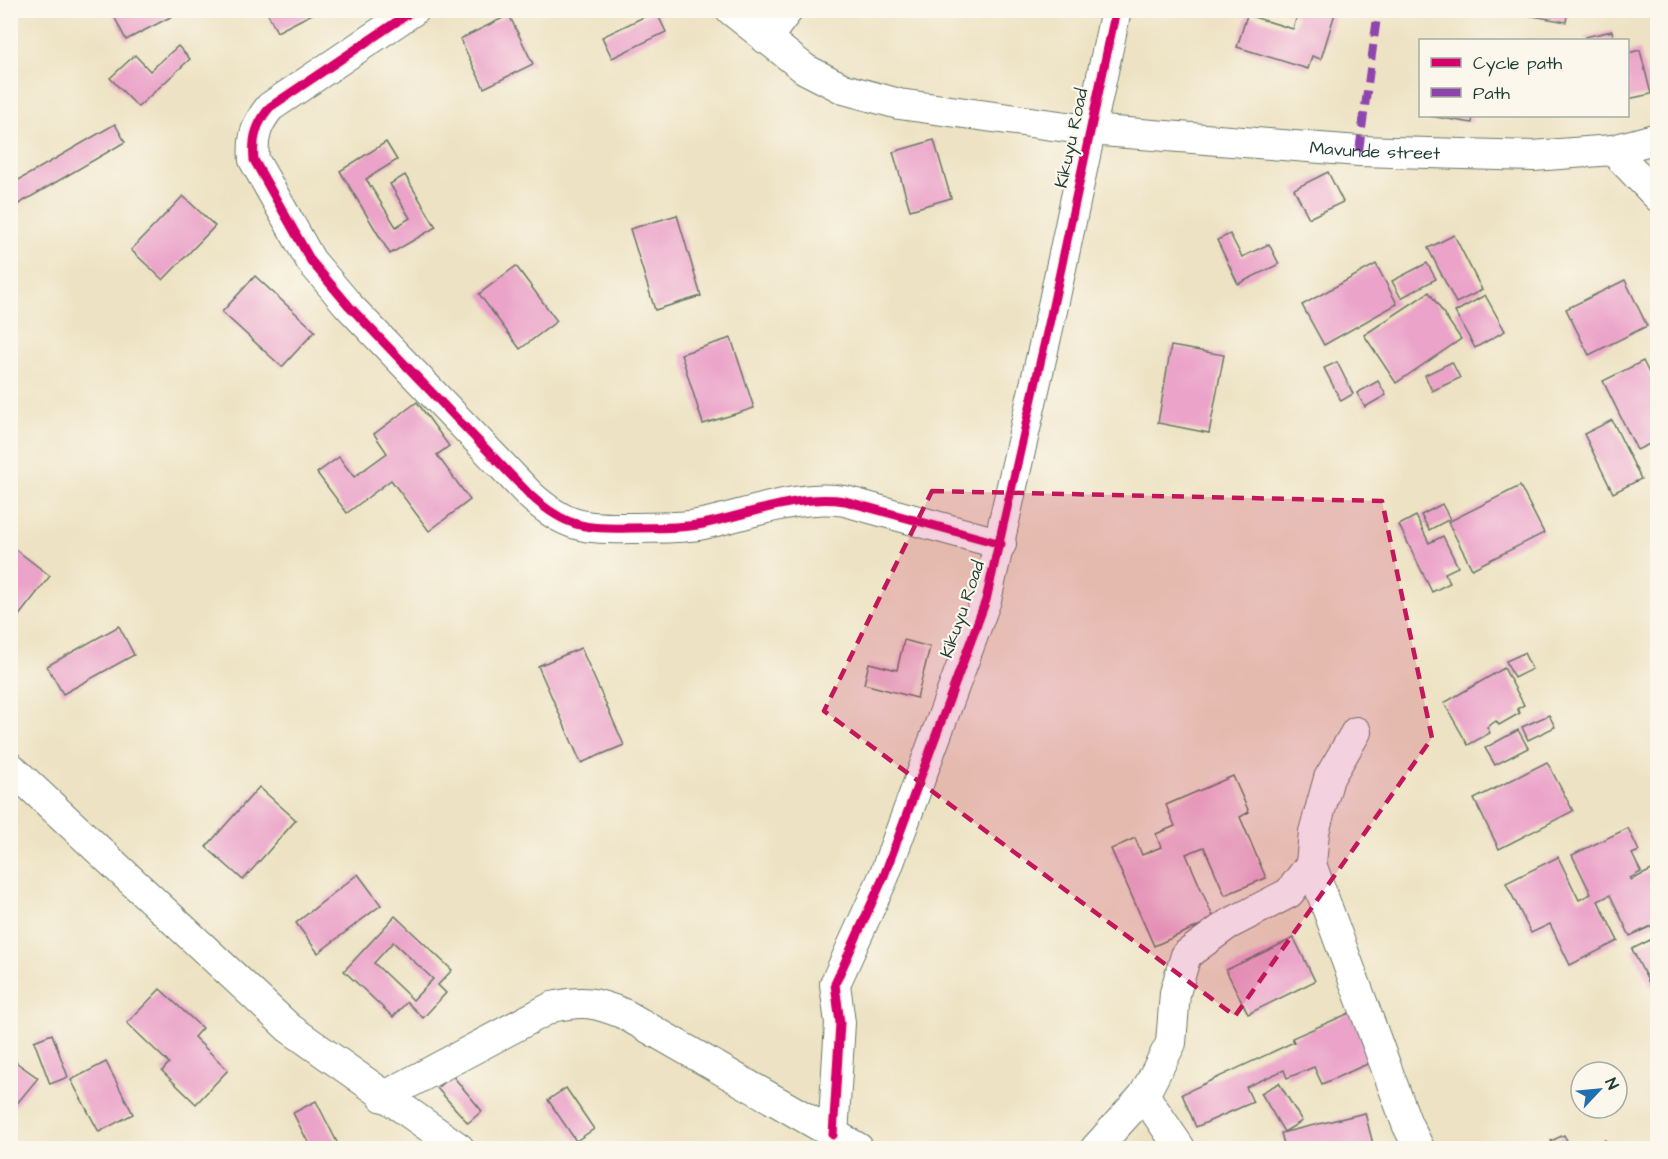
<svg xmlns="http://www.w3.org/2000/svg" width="1668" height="1159" font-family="'Architects Daughter',sans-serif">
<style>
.building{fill:#eba3c9;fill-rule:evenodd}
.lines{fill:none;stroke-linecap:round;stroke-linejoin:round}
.minor-casing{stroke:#677766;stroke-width:32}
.minor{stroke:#fff;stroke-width:30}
.quiet{stroke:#8e44ad;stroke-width:8;stroke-dasharray:15 8;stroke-linecap:butt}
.cycleway-casing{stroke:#fbf7ec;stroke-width:13}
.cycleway{stroke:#d6006c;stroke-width:9}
.marked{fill:#c2185b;fill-opacity:0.2;stroke:#c2185b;stroke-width:4.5;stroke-dasharray:12 8;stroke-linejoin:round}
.labels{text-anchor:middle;stroke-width:4.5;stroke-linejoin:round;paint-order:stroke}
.street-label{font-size:18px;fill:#1f3d34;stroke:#fbf7ec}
</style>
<rect width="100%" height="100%" fill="#fbf7ec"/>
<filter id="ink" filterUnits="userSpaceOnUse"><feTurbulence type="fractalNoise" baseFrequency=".0167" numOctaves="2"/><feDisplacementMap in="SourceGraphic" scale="12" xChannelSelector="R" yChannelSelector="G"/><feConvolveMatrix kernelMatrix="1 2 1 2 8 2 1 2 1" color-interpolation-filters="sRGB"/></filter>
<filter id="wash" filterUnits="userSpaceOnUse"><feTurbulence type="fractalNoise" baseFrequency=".008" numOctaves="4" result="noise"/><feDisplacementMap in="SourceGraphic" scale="24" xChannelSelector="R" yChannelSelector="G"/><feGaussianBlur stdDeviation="1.35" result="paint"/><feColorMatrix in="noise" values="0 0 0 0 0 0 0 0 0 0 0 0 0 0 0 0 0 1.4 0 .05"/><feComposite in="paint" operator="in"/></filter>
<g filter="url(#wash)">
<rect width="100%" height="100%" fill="#ede2c3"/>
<g id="blocks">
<!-- building -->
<g class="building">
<path d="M111 10H184L126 40Z"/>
<path d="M266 10H320L277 32Z"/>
<path d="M1282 10H1336L1321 59 1312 56 1308 69 1237 47 1247 15 1293 29 1297 16Z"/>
<path d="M1498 10H1568L1566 22Z"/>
<path d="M656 11 666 32 612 58 602 37Z"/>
<path d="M509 15 533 64 484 88 460 39Z"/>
<path d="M1612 31 1614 40H1586L1585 37Z"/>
<path d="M178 46 190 59 138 107 110 78 135 55 150 71Z"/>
<path d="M1640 50 1651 94 1628 99V53Z"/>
<path d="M10 98 19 112 10 117Z"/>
<path d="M1429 116H1473L1472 123Z"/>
<path d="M115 124 125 142 10 209V181L12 184Z"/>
<path d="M934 140 951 198 910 210 893 152Z"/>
<path d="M386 142 397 160 366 179 396 227 410 218 390 184 405 175 436 227 390 254 340 171Z"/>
<path d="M1328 172 1343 202 1309 218 1294 189Z"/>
<path d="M183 196 215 226 163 280 131 250Z"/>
<path d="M677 215 701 296 655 310 630 229Z"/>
<path d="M1230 234 1242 257 1269 244 1279 264 1238 284 1217 240Z"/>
<path d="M1454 235 1482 290 1456 303 1428 248Z"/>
<path d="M1427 263 1436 279 1401 298 1392 281Z"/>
<path d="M1376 264 1397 304 1324 345 1302 305Z"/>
<path d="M516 266 557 321 520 349 479 294Z"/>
<path d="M255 276 315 331 282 367 222 312Z"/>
<path d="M1625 280 1647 326 1589 355 1566 309Z"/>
<path d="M1429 292 1461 339 1396 383 1364 335Z"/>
<path d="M1485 295 1505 331 1475 348 1455 312Z"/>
<path d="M731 338 754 408 703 424 681 354Z"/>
<path d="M1171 346 1224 355 1209 433 1158 423Z"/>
<path d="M1643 361 1658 391V440L1637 450 1603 381Z"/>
<path d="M1337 362 1353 394 1341 401 1324 368Z"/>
<path d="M1452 362 1460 378 1432 391 1425 375Z"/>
<path d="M1378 381 1386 395 1365 407 1357 393Z"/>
<path d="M417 402 449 446 437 455 470 500 429 531 391 480 347 513 317 473 339 457 354 477 387 453 374 434Z"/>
<path d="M1612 420 1641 479 1613 493 1584 434Z"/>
<path d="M1520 486 1544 533 1472 569 1448 522Z"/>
<path d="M1442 504 1450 519 1429 530 1421 515Z"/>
<path d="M1416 516 1429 543 1443 536 1458 567 1445 573 1450 583 1432 592 1399 525Z"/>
<path d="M10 545 50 576 10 627Z"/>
<path d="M119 626 134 655 63 694 47 666Z"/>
<path d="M904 640 930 647 917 698 864 684 869 663 897 670Z"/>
<path d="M581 648 624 745 581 763 538 666Z"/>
<path d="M1524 653 1532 669 1514 678 1506 661Z"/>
<path d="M1504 668 1524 705 1517 709 1520 713 1499 725 1496 721 1487 727 1490 733 1468 745 1444 703Z"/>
<path d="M1549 715 1555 727 1528 740 1522 727Z"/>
<path d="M1518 730 1528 748 1495 765 1485 748Z"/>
<path d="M1547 762 1573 811 1499 849 1474 799Z"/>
<path d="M1233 776 1249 812 1240 817 1266 878 1225 895 1204 847 1186 854 1214 919 1154 946 1111 849 1135 838 1142 855 1161 847 1156 834 1175 826 1166 805Z"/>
<path d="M259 787 296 820 243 880 206 847Z"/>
<path d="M1628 828 1639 851 1632 854 1641 872 1630 878 1631 880 1658 867V923L1630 936 1610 895 1598 901 1618 941 1570 965 1550 924 1531 933 1506 883 1558 857 1579 900 1591 894 1572 855Z"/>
<path d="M358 874 381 905 318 953 296 923Z"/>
<path d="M395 916 452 970 438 985 446 993 423 1018 407 1002 393 1017 344 971ZM393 942 433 979 413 1000 374 963Z"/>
<path d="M1658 936V1001L1632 949Z"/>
<path d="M1294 938 1315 981 1248 1014 1226 970Z"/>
<path d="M160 989 202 1028 194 1037 228 1070 196 1104 162 1071 169 1063 127 1023Z"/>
<path d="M1352 1012 1374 1061 1322 1084 1314 1067 1287 1078 1284 1070 1246 1087 1253 1102 1196 1127 1182 1094 1294 1042 1292 1038Z"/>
<path d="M52 1034 68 1077 50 1084 34 1041Z"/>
<path d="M10 1058 38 1078 10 1112Z"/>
<path d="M106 1062 133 1114 99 1132 71 1080Z"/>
<path d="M452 1075 482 1111 468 1123 437 1088Z"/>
<path d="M1279 1083 1302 1121 1284 1132 1261 1093Z"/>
<path d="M566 1088 594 1129 576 1141 548 1100Z"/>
<path d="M316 1101 340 1148H311L293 1113Z"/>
<path d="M1365 1113 1374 1148H1285L1281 1133Z"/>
<path d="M1564 1135 1571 1148H1554L1551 1141Z"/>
<path d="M1605 1140 1609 1148H1587Z"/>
</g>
</g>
</g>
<g filter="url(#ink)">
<use href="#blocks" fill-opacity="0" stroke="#677766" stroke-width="1.5"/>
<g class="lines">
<!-- minor casing -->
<g class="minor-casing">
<g id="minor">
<path d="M414 10 270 107C256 124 252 138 254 160L311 261 349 306 530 495C565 527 584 529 630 528 654 527 679 529 703 524 750 514 797 494 845 501L1001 544"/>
<path id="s1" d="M731 10 805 69 844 89 899 104 1089 130 1359 151 1533 156 1613 150 1658 138"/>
<path d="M766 39 788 10"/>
<path d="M1613 150 1658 197"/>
<path d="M10 767 289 1028 459 1148"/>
<path d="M1311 864 1407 1124 1419 1148"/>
<path d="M1144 1095 1180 1148"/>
<path d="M383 1097 552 1007C583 1000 595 1002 624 1014L858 1148"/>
<path d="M833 1135 840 1023 835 984 884 876 986 600 1051 315 1116 10"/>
<path d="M1096 1148 1144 1095 1171 1043 1175 993 1186 955 1227 925 1289 893 1311 864 1314 832 1329 778 1356 732"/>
</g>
</g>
<!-- minor -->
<use href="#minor" class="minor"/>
<!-- quiet -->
<path class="quiet" d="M1359 151 1378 10"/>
<!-- cycleway casing -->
<g class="cycleway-casing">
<g id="cycleway">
<path d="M414 10 270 107C256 124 252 138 254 160L311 261 349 306 530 495C565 527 584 529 630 528 654 527 679 529 703 524 750 514 797 494 845 501L1001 544"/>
<path d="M833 1135 840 1023 835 984 884 876 986 600 1051 315 1116 10"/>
</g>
</g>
<!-- cycleway -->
<use href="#cycleway" class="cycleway"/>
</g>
</g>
<!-- marked area -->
<path class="marked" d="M932 491 1382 501 1432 738 1235 1016 824 711Z"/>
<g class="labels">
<!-- street labels -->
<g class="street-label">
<text transform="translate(1071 138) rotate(-78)" y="6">Kikuyu Road</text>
<text dy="6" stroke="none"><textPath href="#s1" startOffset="674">Mavunde street</textPath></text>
<text transform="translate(962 609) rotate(-71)" y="6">Kikuyu Road</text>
</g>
</g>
<!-- margin -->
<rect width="1668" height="1159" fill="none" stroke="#fbf7ec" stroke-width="36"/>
<!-- legend -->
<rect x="1419" y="39" width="210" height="78" fill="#fbf7ec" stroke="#a3ada2" stroke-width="1.5"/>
<rect x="1431" y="58" width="30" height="9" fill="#d6006c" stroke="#a3ada2" stroke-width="1.5"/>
<text x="1473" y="69" font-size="18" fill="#1f3d34">Cycle path</text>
<rect x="1431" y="88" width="30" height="9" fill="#8e44ad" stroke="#a3ada2" stroke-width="1.5"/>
<text x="1473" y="99" font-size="18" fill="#1f3d34">Path</text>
<!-- north arrow -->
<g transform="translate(1599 1090) rotate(64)"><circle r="28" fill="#fbf7ec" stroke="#a3ada2" stroke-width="1.5"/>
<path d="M0-4.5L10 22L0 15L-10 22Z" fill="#1f6fb2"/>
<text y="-9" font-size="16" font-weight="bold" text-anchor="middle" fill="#1f3d34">N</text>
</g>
</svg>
